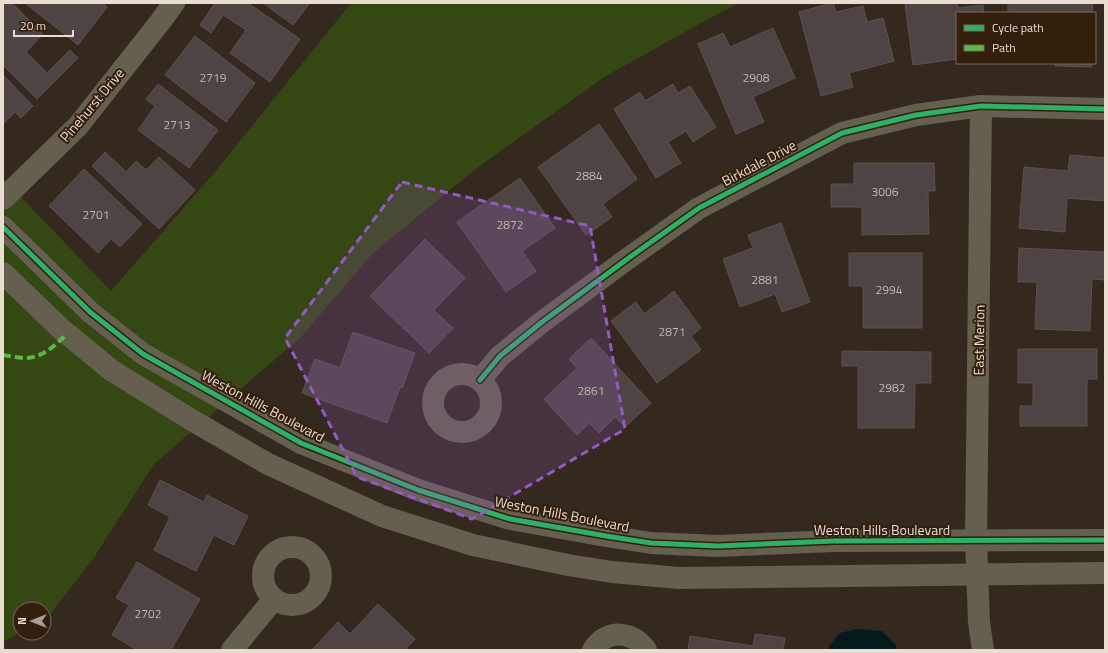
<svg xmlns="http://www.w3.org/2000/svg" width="1108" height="653" font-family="'Titillium Web',sans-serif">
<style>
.green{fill:#354713}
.water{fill:#051a1e}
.building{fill:#4e4444;stroke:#5c5150}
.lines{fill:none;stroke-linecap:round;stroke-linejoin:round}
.minor{stroke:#655f4f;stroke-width:22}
.quiet{stroke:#58b947;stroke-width:4;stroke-dasharray:8 4;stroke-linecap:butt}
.cycleway-casing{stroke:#331f0c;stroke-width:8}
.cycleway{stroke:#2db169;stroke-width:5}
.marked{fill:#9658c3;fill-opacity:0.2;stroke:#9658c3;stroke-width:3;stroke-dasharray:8 5;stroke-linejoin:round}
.labels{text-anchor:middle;stroke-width:4;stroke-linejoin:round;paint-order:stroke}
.number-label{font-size:12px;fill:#c2b6ad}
.street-label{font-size:14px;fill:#e9dcd0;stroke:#331f0c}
</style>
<rect width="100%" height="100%" fill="#34291f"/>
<!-- green -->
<path class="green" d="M351 3H739L721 12 606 76 477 168 373 253 301 337 154 464 93 559 49 616 44 619V609H20V632L3 642V178L111 291 215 172Z"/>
<!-- water -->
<path class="water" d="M857 629 882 631 896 645 897 650H829V646L840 633Z"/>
<!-- building -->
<g class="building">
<path d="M5 3H12L43 34 26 52 47 73 70 50 78 58 37 99 3 65V5Z"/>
<path d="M25 3H103L107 7 78 45Z"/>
<path d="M215 3H248L300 39 270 82 230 53 246 30 223 15 211 33 200 25Z"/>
<path d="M263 3H310L293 25Z"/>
<path d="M832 3H833L836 12 863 6 867 22 883 18 894 61 849 73 853 87 821 96 799 12Z"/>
<path d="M905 3H957L958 8 983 5 984 13H957V59L913 65Z"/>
<path d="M1008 3H1093L1092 13H1008Z"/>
<path d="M773 28 795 78 753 97 764 122 736 134 698 44 723 33 730 47Z"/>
<path d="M195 36 255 83 226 122 165 75Z"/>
<path d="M1055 63H1092V67L1055 66Z"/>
<path d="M3 75 33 106 21 118 15 112 3 124Z"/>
<path d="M158 84 218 130 189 168 138 130 155 106 146 99Z"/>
<path d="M673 84 678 93 690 86 716 127 693 142 686 131 668 142 681 163 656 178 614 109 640 92 645 101Z"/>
<path d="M599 124 637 179 603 204 612 217 586 235 538 167Z"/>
<path d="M105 152 126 172 136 161 146 170 159 157 195 190 159 229 92 166Z"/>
<path d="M1070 155 1105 158V201L1067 198 1065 232 1019 228 1024 167 1068 171Z"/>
<path d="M854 163H934L935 191H928L929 234 862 235V207H831V184H854Z"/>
<path d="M84 169 142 224 120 247 111 239 98 253 49 206Z"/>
<path d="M520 178 555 228 522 251 536 271 506 292 457 222Z"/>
<path d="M781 223 810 302 782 312 775 294 740 307 723 259 753 248 748 235Z"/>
<path d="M425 239 465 278 434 310 453 328 429 353 370 296Z"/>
<path d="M1019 248 1105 252V280L1092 279 1090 331 1035 329 1037 282H1018Z"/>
<path d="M849 253H922V328H863V286H849Z"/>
<path d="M674 291 701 328 691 336 701 350 657 383 611 321 636 302 644 314Z"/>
<path d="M353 332 415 353 402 388 400 387 387 423 302 393 315 359 340 368Z"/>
<path d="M591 338 651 403 625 427 615 417 599 433 589 423 577 435 544 399 577 368 569 359Z"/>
<path d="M1018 349H1097V379H1087V426H1020V406H1033V383H1018Z"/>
<path d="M842 351 931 352V383H915L914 428H858V366H842Z"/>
<path d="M160 480 204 502 207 495 248 516 234 545 214 535 196 571 154 550 170 517 148 505Z"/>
<path d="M137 562 200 599 171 650H137L112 635 129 605 116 598Z"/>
<path d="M378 604 415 639 405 650H312L338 622 350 634Z"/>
<path d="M755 634 785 638 783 650H688L690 636 753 646Z"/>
</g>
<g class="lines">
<!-- minor -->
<g class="minor">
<path d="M981 106 976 541 979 622 983 650"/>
<path d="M3 199 78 126 160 22 174 3"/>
<path d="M3 227 90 312 143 354 301 443 418 490 510 519 606 536 651 543 718 546 834 541 1105 540"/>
<path d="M3 273 60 328 111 370 190 419 268 464 382 516 473 545 568 565 612 572 679 578 1105 573"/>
<circle cx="462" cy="403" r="29"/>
<path d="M480 380 500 356 542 322 630 257 699 208 842 133 916 115 981 106 1105 109"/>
<circle cx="292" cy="576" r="29"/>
<path d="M232 650 274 599"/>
<path d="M593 650C606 629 632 630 646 650"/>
</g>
<!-- quiet -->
<path class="quiet" d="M3 355C10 356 18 358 25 358 43 358 55 345 67 334"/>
<!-- cycleway casing -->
<g class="cycleway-casing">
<g id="cycleway">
<path d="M3 227 90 312 143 354 301 443 418 490 510 519 606 536 651 543 718 546 834 541 1105 540"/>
<path d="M480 380 500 356 542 322 630 257 699 208 842 133 916 115 981 106 1105 109"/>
</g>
</g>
<!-- cycleway -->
<use href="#cycleway" class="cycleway"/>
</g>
<!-- marked area -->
<path class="marked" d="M402 182 590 226 625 429 472 519 357 477 285 338Z"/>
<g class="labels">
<!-- number labels -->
<g class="number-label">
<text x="213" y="82">2719</text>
<text x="756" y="82">2908</text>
<text x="177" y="129">2713</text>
<text x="589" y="180">2884</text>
<text x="885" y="196">3006</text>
<text x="96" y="219">2701</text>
<text x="510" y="229">2872</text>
<text x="765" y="284">2881</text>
<text x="889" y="294">2994</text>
<text x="672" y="336">2871</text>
<text x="892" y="392">2982</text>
<text x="591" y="395">2861</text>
<text x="148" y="618">2702</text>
</g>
<!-- street labels -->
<g class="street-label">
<text transform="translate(92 105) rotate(-50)" y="5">Pinehurst Drive</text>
<text transform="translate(759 163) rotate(-28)" y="5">Birkdale Drive</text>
<text transform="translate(979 340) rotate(-89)" y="5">East Merion</text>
<text transform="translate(263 406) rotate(28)" y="5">Weston Hills Boulevard</text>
<text transform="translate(562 514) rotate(11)" y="5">Weston Hills Boulevard</text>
<text x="882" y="535">Weston Hills Boulevard</text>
</g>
</g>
<!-- border -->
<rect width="1108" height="653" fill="none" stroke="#e9dcd0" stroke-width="8"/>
<!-- legend -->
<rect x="956" y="12" width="140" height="52" fill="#331f0c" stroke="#7c6b5a"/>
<rect x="964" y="25" width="20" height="6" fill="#2db169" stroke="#7c6b5a"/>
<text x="992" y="32" font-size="12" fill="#e9dcd0">Cycle path</text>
<rect x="964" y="45" width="20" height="6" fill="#58b947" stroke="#7c6b5a"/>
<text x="992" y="52" font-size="12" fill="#e9dcd0">Path</text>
<!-- north arrow -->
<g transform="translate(32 621) rotate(270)"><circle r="19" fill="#331f0c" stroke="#7c6b5a"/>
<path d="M0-3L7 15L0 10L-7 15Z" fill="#aa9d92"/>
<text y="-6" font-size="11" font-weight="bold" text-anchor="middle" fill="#e9dcd0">N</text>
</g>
<!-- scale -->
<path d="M14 30v6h59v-6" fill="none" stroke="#e9dcd0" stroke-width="2"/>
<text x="20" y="30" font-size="12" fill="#e9dcd0" stroke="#331f0c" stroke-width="3" paint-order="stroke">20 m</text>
</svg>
